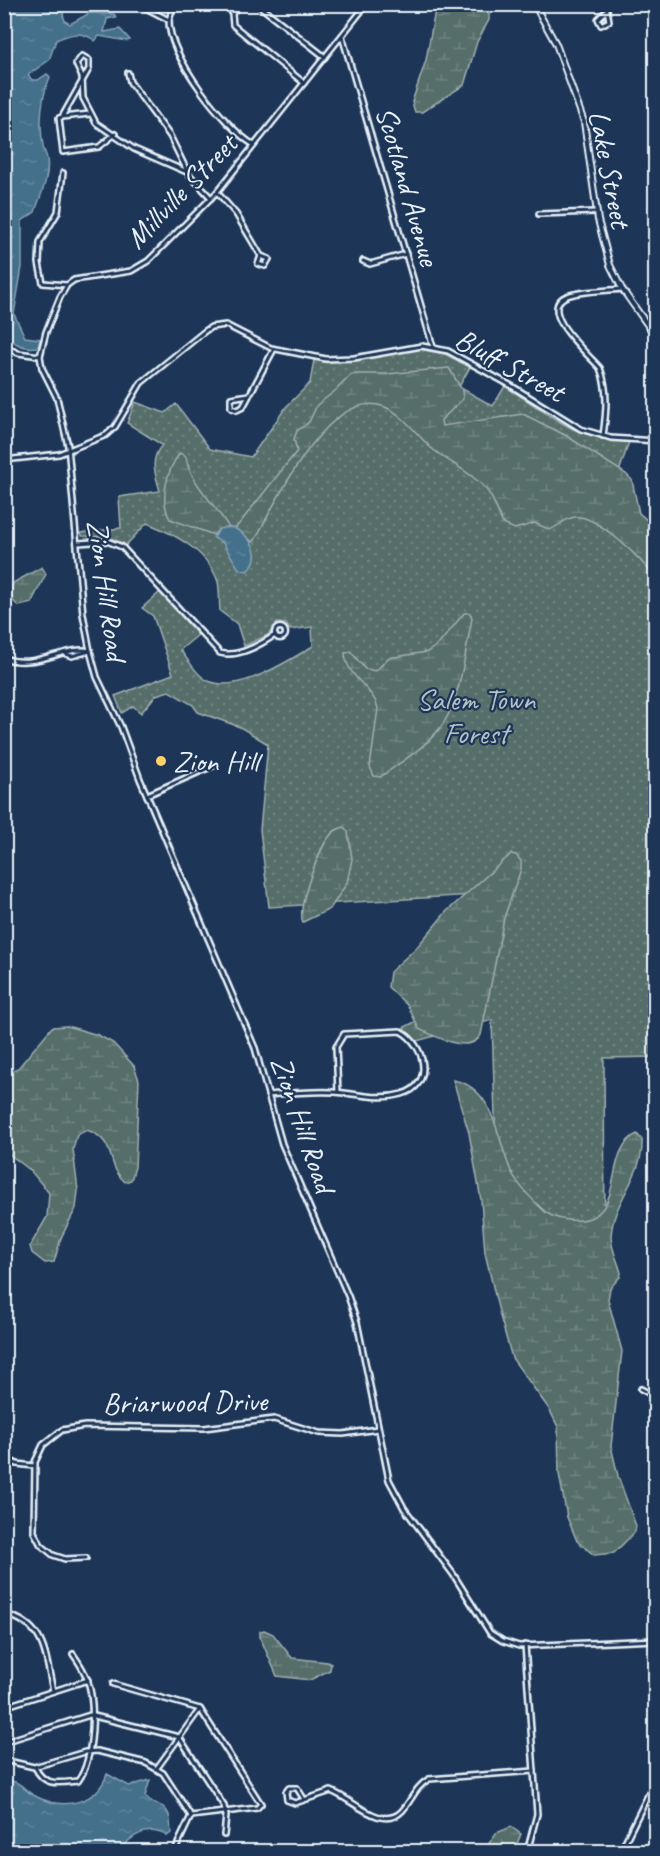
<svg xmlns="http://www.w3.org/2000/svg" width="660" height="1856" font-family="Caveat,sans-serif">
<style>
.green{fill:url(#green-dots);stroke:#a0b0b1;stroke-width:1.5}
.wetland{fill:url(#wetland-marsh);stroke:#a0b0b1;stroke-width:1.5}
.water{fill:url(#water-ripples);stroke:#86a3b7;stroke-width:1.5}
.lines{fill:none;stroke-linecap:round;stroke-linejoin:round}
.minor-casing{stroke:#e8f1f8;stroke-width:8}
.tertiary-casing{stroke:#e8f1f8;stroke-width:8}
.minor{stroke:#1d3557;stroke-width:3}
.tertiary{stroke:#1d3557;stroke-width:4}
.poi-dot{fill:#ffd166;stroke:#1d3557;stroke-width:2}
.labels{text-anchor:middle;stroke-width:4.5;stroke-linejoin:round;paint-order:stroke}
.street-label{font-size:30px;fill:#e8f1f8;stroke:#1d3557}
.park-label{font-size:30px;fill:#b5c3c6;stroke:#1d3557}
.poi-label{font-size:30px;fill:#e8f1f8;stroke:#1d3557;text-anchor:start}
</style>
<defs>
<pattern id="green-dots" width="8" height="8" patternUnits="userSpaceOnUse" patternTransform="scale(1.5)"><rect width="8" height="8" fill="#576e6a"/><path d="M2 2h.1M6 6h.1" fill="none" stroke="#6f8380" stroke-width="1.8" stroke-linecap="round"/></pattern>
<pattern id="wetland-marsh" width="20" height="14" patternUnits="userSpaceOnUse" patternTransform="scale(1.5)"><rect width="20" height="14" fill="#576e6a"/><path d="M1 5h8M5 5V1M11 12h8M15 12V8" fill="none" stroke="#6f8380"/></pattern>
<pattern id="water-ripples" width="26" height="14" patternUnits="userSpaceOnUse" patternTransform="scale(1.5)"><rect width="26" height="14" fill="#446f8b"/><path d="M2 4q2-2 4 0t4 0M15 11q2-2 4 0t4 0" fill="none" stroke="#5f849c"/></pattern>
</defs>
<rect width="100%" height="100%" fill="#1d3557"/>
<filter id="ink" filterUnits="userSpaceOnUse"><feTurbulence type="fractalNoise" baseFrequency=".0167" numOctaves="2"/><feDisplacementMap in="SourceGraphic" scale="12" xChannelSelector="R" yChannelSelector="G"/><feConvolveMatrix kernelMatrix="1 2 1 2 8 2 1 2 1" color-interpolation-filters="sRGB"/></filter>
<g filter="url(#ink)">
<!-- green -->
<path class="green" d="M419 349 445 354 470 367 459 387 493 406 505 386C551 415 572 439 629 442L611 496 635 531 648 518 656 503 655 520 645 539 656 564V1057L604 1058 605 1245 499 1247 492 1020 417 1041 403 1028 490 984 474 895 269 907 260 830 268 744 240 727 198 712 193 705 169 691 156 695 141 713 133 706 122 713 115 696 173 674 153 616 142 608 160 592 198 635 180 650C187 658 193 669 201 676 228 701 288 661 313 646L312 627 290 630 286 624 277 623 268 635 244 646 237 624 220 611C219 602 220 590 218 582 208 551 174 534 147 523L126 545 109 537 82 536 81 533 121 528 119 497 160 491C155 473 149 460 162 445L127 423 135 402 165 413 176 404 210 449 251 457 286 407 310 383 314 360 348 361Z"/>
<!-- wetland -->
<g class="wetland">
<path d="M436 5H486L489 11V20L477 42 464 85 422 112H415L412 102 426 60Z"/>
<path d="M449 368 462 390 463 399 441 420 442 426 523 414 565 435 626 474 632 480 639 513 655 527V578C644 561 596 514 575 517 565 518 559 526 550 530L535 523 515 529 503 524C498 514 495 501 488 492 476 475 446 461 430 447 416 434 402 412 382 406 328 389 275 503 255 540L253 542 236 531 235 529 297 451 294 439 297 431 309 422 317 405 335 391 352 374H387Z"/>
<path d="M180 453 186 457C191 485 216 504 229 528L219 529 214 535 170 519C159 500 167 469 180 453Z"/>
<path d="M42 567 46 574 31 603 19 606C10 601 11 592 13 583Z"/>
<path d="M464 613H470L472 618C466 649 460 699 443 724 428 746 401 762 380 777L374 776 370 767 378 708C373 687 346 677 345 653L351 652 365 669 376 671 388 658 427 652 439 644Z"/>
<path d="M344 827 348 832 352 859 347 883 330 909 303 922C296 910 319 849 329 837 333 831 337 829 344 827Z"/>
<path d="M511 854 516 855 521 861V869L504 918 481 1035C469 1055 437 1037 419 1029L408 1006 388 987 390 972 417 947 446 912Z"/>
<path d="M67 1026 98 1035 113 1043 134 1066 139 1080 135 1167 131 1180 125 1182C105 1165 118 1141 87 1130L77 1135 73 1149 78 1191 76 1208 61 1238 54 1262 45 1263 32 1253 30 1246 47 1217 49 1193 30 1170 5 1151V1077L19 1067 52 1027Z"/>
<path d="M453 1080C495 1087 497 1140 511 1171 518 1185 529 1196 540 1207 547 1215 557 1219 568 1220 631 1226 599 1152 637 1134L642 1140C644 1176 612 1201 611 1237 611 1248 618 1261 621 1273L620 1277 610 1288 608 1300 622 1351 611 1446 618 1476 636 1526 635 1532 614 1553 594 1555 577 1541 567 1517 559 1474 558 1427 549 1409 512 1358 500 1316 485 1253 481 1200 469 1133Z"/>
<path d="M264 1630 273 1634 292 1658 327 1662 331 1664 330 1670 310 1680 277 1676 260 1637V1631Z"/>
<path d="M511 1827 521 1834 514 1851H484L496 1833Z"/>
</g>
<!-- water -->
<g class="water">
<path d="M4 5H65L63 14 65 21 70 24 90 13 114 14 116 17 107 19 104 32 120 29 130 40 127 41 99 36 95 41C82 30 70 34 56 40L49 60 28 75 32 80H38L47 74 50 77C41 98 39 122 43 146 43 150 47 155 47 159 50 177 40 196 35 212L22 221V267L14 314 25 337 40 339 38 347C22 349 12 344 5 330Z"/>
<path d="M219 529C223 528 230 527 234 528 250 536 265 555 247 571L239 569 223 543 214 538Z"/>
<path d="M107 1774 129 1786 150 1780 145 1796C151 1806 163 1802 168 1813 171 1818 170 1827 171 1833L167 1836C148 1825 131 1835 120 1851H11L5 1842V1780C25 1782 21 1790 37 1797 64 1810 97 1804 107 1774Z"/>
</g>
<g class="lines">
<!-- minor casing -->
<g class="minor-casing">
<g id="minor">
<path d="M138 4 169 20C168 56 224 127 254 145"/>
<path d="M239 4 232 14 233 25 304 83"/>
<path d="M257 4 325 57"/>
<path d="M367 4 217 192 148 261 131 271 74 280 67 285 60 297 46 332 40 356 42 368 57 398 68 446 83 614 90 651 97 677 121 727 140 779 255 1048 282 1144 348 1296 357 1322 389 1480 404 1508 453 1574 490 1633 503 1641 519 1646 656 1640"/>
<path d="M606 4 609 21 601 25 598 19 607 10"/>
<path d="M169 20 174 4"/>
<path d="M342 36 433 347"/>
<path d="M128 73 130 82 170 136 187 171"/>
<path d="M62 117 90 114"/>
<path d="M115 134 99 147 63 152 59 118 62 117 89 69V60L82 56 76 64 82 77 83 98 96 123 134 149 187 172 211 198"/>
<path d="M63 173 58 212 40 242 39 263 43 283 67 285"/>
<path d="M217 192 236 214 261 256 258 264 265 266 269 259 261 256"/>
<path d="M539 214 596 212"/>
<path d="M363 261 370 264 406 254"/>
<path d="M4 346 18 353 40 356"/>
<path d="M249 395 231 398V408L237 410 243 407 274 349"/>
<path d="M603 436C606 414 609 390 600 368 588 354 528 303 574 294 589 290 606 291 622 289"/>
<path d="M4 460 59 454 106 435 115 427 141 383 205 331 211 327 226 325 271 348 326 359 354 358 422 346 448 351 510 385 581 429 611 438 656 441"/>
<path d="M78 543 107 541 122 547 220 653C238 658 260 645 275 635"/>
<circle cx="280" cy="633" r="5.5"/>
<path d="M66 654 72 656 90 651"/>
<path d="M4 658C36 670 65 645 90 651"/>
<path d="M147 795 215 765"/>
<path d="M4 894V918"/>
<path d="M268 1095C290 1093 312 1091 333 1092 356 1093 378 1101 402 1094 435 1085 425 1044 400 1031L344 1034 336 1047 338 1092"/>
<path d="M641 1389 656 1397"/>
<path d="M4 1458 17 1464 34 1466"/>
<path d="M86 1558 65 1559 53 1555 41 1545 34 1532 35 1462 43 1445 62 1430 85 1426 204 1428 274 1419 319 1433 343 1434 378 1429"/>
<path d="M4 1614C46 1624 45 1655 53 1691"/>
<path d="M525 1645 537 1814 527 1852"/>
<path d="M113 1684 200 1709 261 1804 257 1808 191 1816"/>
<path d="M4 1707 88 1680"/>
<path d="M4 1742 90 1715 179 1737 224 1806 226 1816 224 1835"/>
<path d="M4 1760 34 1767 85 1752 97 1751 146 1763 163 1773 191 1816"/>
<path d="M35 1767C44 1787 59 1783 78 1781 94 1760 96 1702 87 1679 84 1670 78 1661 73 1654"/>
<path d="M157 1768 200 1709"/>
<path d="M304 1799 297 1788H289L286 1792 287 1800 295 1803 331 1791C351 1798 382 1832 402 1811 412 1800 415 1787 429 1779L534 1771"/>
<path d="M147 1852H162"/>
<path d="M174 1852 191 1816"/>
<path d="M623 1852 621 1850 656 1779"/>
</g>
</g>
<!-- tertiary casing -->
<g class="tertiary-casing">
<path id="tertiary" d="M534 4 556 44 584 122 598 220 610 265 622 289 656 337"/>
</g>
<!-- minor -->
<use href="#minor" class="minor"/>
<!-- tertiary -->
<use href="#tertiary" class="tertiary"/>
</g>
</g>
<!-- markers -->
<circle class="poi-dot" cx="161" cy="761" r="6"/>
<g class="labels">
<!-- street labels -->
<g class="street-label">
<text transform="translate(610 169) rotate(79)" y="10">Lake Street</text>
<text transform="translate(408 186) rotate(74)" y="10">Scotland Avenue</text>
<text transform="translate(181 191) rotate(-46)" y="10">Millville Street</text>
<text transform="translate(510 365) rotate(29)" y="10">Bluff Street</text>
<text transform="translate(107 590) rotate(82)" y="10">Zion Hill Road</text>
<text transform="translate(303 1124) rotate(71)" y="10">Zion Hill Road</text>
<text transform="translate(185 1402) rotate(-1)" y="10">Briarwood Drive</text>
</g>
<!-- park labels -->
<g class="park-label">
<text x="476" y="709">Salem Town<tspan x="476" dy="34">Forest</tspan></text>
</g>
<!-- poi labels -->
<g class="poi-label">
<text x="173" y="771">Zion Hill</text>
</g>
</g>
<!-- margin -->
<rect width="660" height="1856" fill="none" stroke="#1d3557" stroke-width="24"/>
<rect x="12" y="12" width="636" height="1832" fill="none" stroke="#e8f1f8" stroke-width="2" filter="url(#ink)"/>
</svg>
